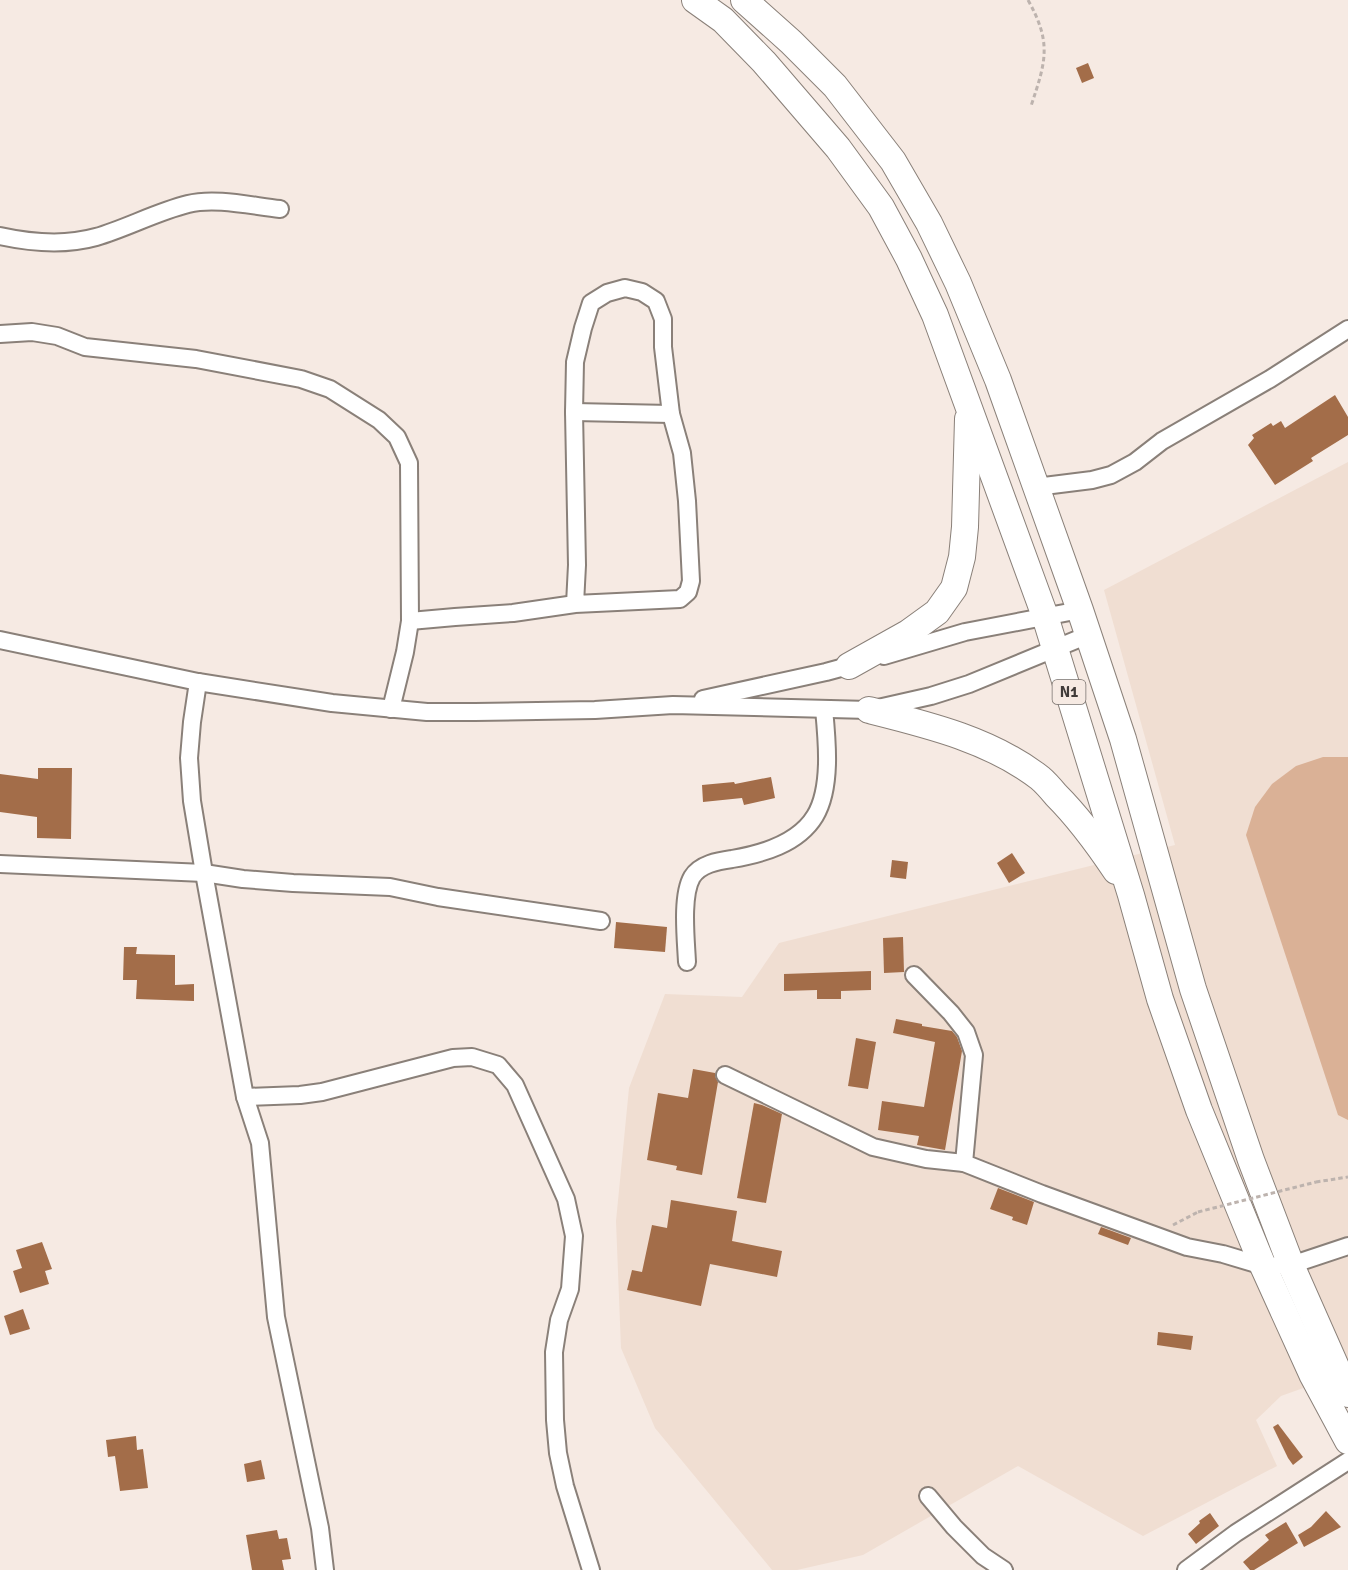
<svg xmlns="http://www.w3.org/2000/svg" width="1348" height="1570" font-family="Signika,sans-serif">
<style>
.built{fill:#f0ded2}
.green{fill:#dab196}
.building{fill:#a36d49}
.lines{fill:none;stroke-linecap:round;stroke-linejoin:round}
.minor-casing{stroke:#8a8079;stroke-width:20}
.highway-casing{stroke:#8a8079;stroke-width:28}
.path{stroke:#bdb3ae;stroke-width:3;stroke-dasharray:4.5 3;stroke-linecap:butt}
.minor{stroke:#fff;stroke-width:16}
.highway{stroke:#fff;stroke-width:26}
.path-bridge{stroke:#bdb3ae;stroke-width:3;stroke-dasharray:4.5 3;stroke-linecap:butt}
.labels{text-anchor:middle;stroke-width:6;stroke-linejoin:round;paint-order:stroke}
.shield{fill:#f6eae3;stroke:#77706c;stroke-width:1.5}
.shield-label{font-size:15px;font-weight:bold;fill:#403b39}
</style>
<rect width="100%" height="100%" fill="#f6eae3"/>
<!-- built -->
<path class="built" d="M1348 462V1372L1281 1396 1256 1420 1277 1466 1143 1536 1018 1466 863 1555 797 1570H772L655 1428 621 1348 616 1221 629 1088 665 994 742 997 779 943 1175 845 1104 590Z"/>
<!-- green -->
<path class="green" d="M1323 757H1348V1120L1338 1115 1246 835 1255 807 1272 784 1296 766Z"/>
<!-- building -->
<g class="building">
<path d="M1088 63 1094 78 1082 83 1076 68Z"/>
<path d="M1335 395 1348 417V435L1311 458 1313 461 1275 485 1248 445 1254 438 1252 435 1271 423 1273 426 1281 421 1285 428Z"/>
<path d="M38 768H72L71 839 37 838V817L0 812V774L38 779Z"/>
<path d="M771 777 775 798 744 805 742 798 703 802 702 785 734 782 735 784Z"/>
<path d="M1012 853 1025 873 1009 883 997 863Z"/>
<path d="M892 860 908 862 906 879 890 877Z"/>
<path d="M616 922 667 927 665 952 614 948Z"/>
<path d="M903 937 904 972 884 973 883 938Z"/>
<path d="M124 947H137L136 954 175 955V985L194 984V1001L136 999 137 980H123Z"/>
<path d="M871 971V990L841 991V999H817V990L784 991V974Z"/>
<path d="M896 1019 922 1024V1026L952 1031 957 1037 962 1051 945 1150 917 1145 919 1136 878 1130 882 1101 924 1107 935 1042 893 1033Z"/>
<path d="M856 1038 876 1042 868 1089 848 1086Z"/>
<path d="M693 1069 715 1073V1076L718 1082 702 1175 676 1170 677 1166 647 1160 658 1093 688 1098Z"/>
<path d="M754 1103 762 1105 782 1114 766 1203 737 1198Z"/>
<path d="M998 1188 1034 1202 1027 1225 1012 1220 1013 1217 990 1209Z"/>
<path d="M671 1200 737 1211 732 1241 782 1251 777 1277 710 1264 701 1306 627 1290 632 1270 642 1272 652 1225 667 1228Z"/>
<path d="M1101 1227 1131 1238 1128 1245 1098 1234Z"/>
<path d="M42 1242 52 1269 45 1271 49 1284 20 1293 13 1271 22 1268 16 1250Z"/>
<path d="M23 1309 30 1329 10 1335 4 1316Z"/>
<path d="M1158 1332 1193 1336 1191 1350 1157 1345Z"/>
<path d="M1278 1424 1303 1457 1293 1465 1288 1458 1273 1427Z"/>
<path d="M136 1436 137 1450 143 1449 148 1488 120 1491 115 1456 108 1457 106 1440Z"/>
<path d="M261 1460 265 1479 247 1482 244 1464Z"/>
<path d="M1326 1511 1341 1527 1304 1547 1298 1535 1311 1527Z"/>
<path d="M1210 1513 1219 1526 1196 1544 1188 1534 1200 1523 1199 1521Z"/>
<path d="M1286 1522 1298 1543 1254 1570H1250L1243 1562 1269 1540 1265 1535Z"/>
<path d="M277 1530 279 1539 287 1538 291 1559 282 1560 284 1570H252L246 1535Z"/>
</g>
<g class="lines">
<!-- minor casing -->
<g class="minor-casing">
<g id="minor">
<path d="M0 236C32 243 64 246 96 237 127 228 156 212 188 204 215 197 252 206 280 209"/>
<path d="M0 334 32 332 57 336 85 347 196 359 301 379 330 389 379 420 397 437 409 463 410 621 405 652 391 709"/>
<path d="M574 412 671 414"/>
<path d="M1036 487 1092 480 1111 475 1135 462 1162 441 1270 379 1348 329"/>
<path d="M410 621 455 617 513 613 575 604 577 565 574 412 575 362 583 328 591 303 607 293 625 288 642 292 656 301 663 319V347L671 414 682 453 687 501 691 581 688 592 680 599 575 604"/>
<path d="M0 640 198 682 332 703 427 712H475L595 710 673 705 869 710 931 696 969 684 1088 635"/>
<path d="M884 656 965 632 1080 610"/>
<path d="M198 682 192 722 189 758 192 801 204 873 245 1097 260 1143 276 1317 320 1528 325 1570"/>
<path d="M703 699 826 672 859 663"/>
<path d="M0 864 204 873 243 879 293 883 390 887 438 897 601 921"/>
<path d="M687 962C686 940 681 896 692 877 700 864 718 861 732 859 762 854 798 844 815 816 832 788 827 740 824 709"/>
<path d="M914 975 951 1013 966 1032 974 1055 964 1163 1042 1194 1187 1247 1223 1254 1263 1266 1291 1265 1348 1246"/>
<path d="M725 1075 873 1147 926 1159 964 1163"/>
<path d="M245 1097 300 1095 322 1092 453 1058 472 1057 498 1065 515 1085 566 1199 574 1236 570 1289 559 1320 554 1352 555 1420 558 1453 565 1486 591 1570"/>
<path d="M928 1496 954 1527 983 1556 1004 1570"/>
<path d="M1186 1570 1236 1533 1348 1461"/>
</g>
</g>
<!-- highway casing -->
<g class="highway-casing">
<g id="highway">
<path d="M695 0 723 20 764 62 838 148 881 207 909 259 935 315 1045 616 1131 895 1160 999 1199 1110 1263 1266 1312 1374 1348 1441"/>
<path d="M744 0 791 42 835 86 893 161 929 223 958 283 998 380 1080 610 1123 739 1193 989 1251 1160 1291 1265 1348 1394"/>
<path d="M849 666 908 633 937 612 954 588 962 557 965 527 968 419"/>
<path d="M869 710C929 725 991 740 1040 778 1046 783 1051 789 1056 795 1079 818 1098 844 1116 871"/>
</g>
</g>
<!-- path -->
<g class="path">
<path d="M1028 0C1052 43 1046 61 1031 106"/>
<path d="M1316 1182 1348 1177"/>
<path d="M1173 1225 1198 1212"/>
</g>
<!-- minor -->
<use href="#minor" class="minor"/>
<!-- highway -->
<use href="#highway" class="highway"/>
<!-- path-bridge -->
<path class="path-bridge" d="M1198 1212 1316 1182"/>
</g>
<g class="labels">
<!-- shield labels -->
<rect class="shield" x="1052.5" y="680" width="33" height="24" rx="4.5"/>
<g class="shield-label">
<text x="1069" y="697">N1</text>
</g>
</g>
</svg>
